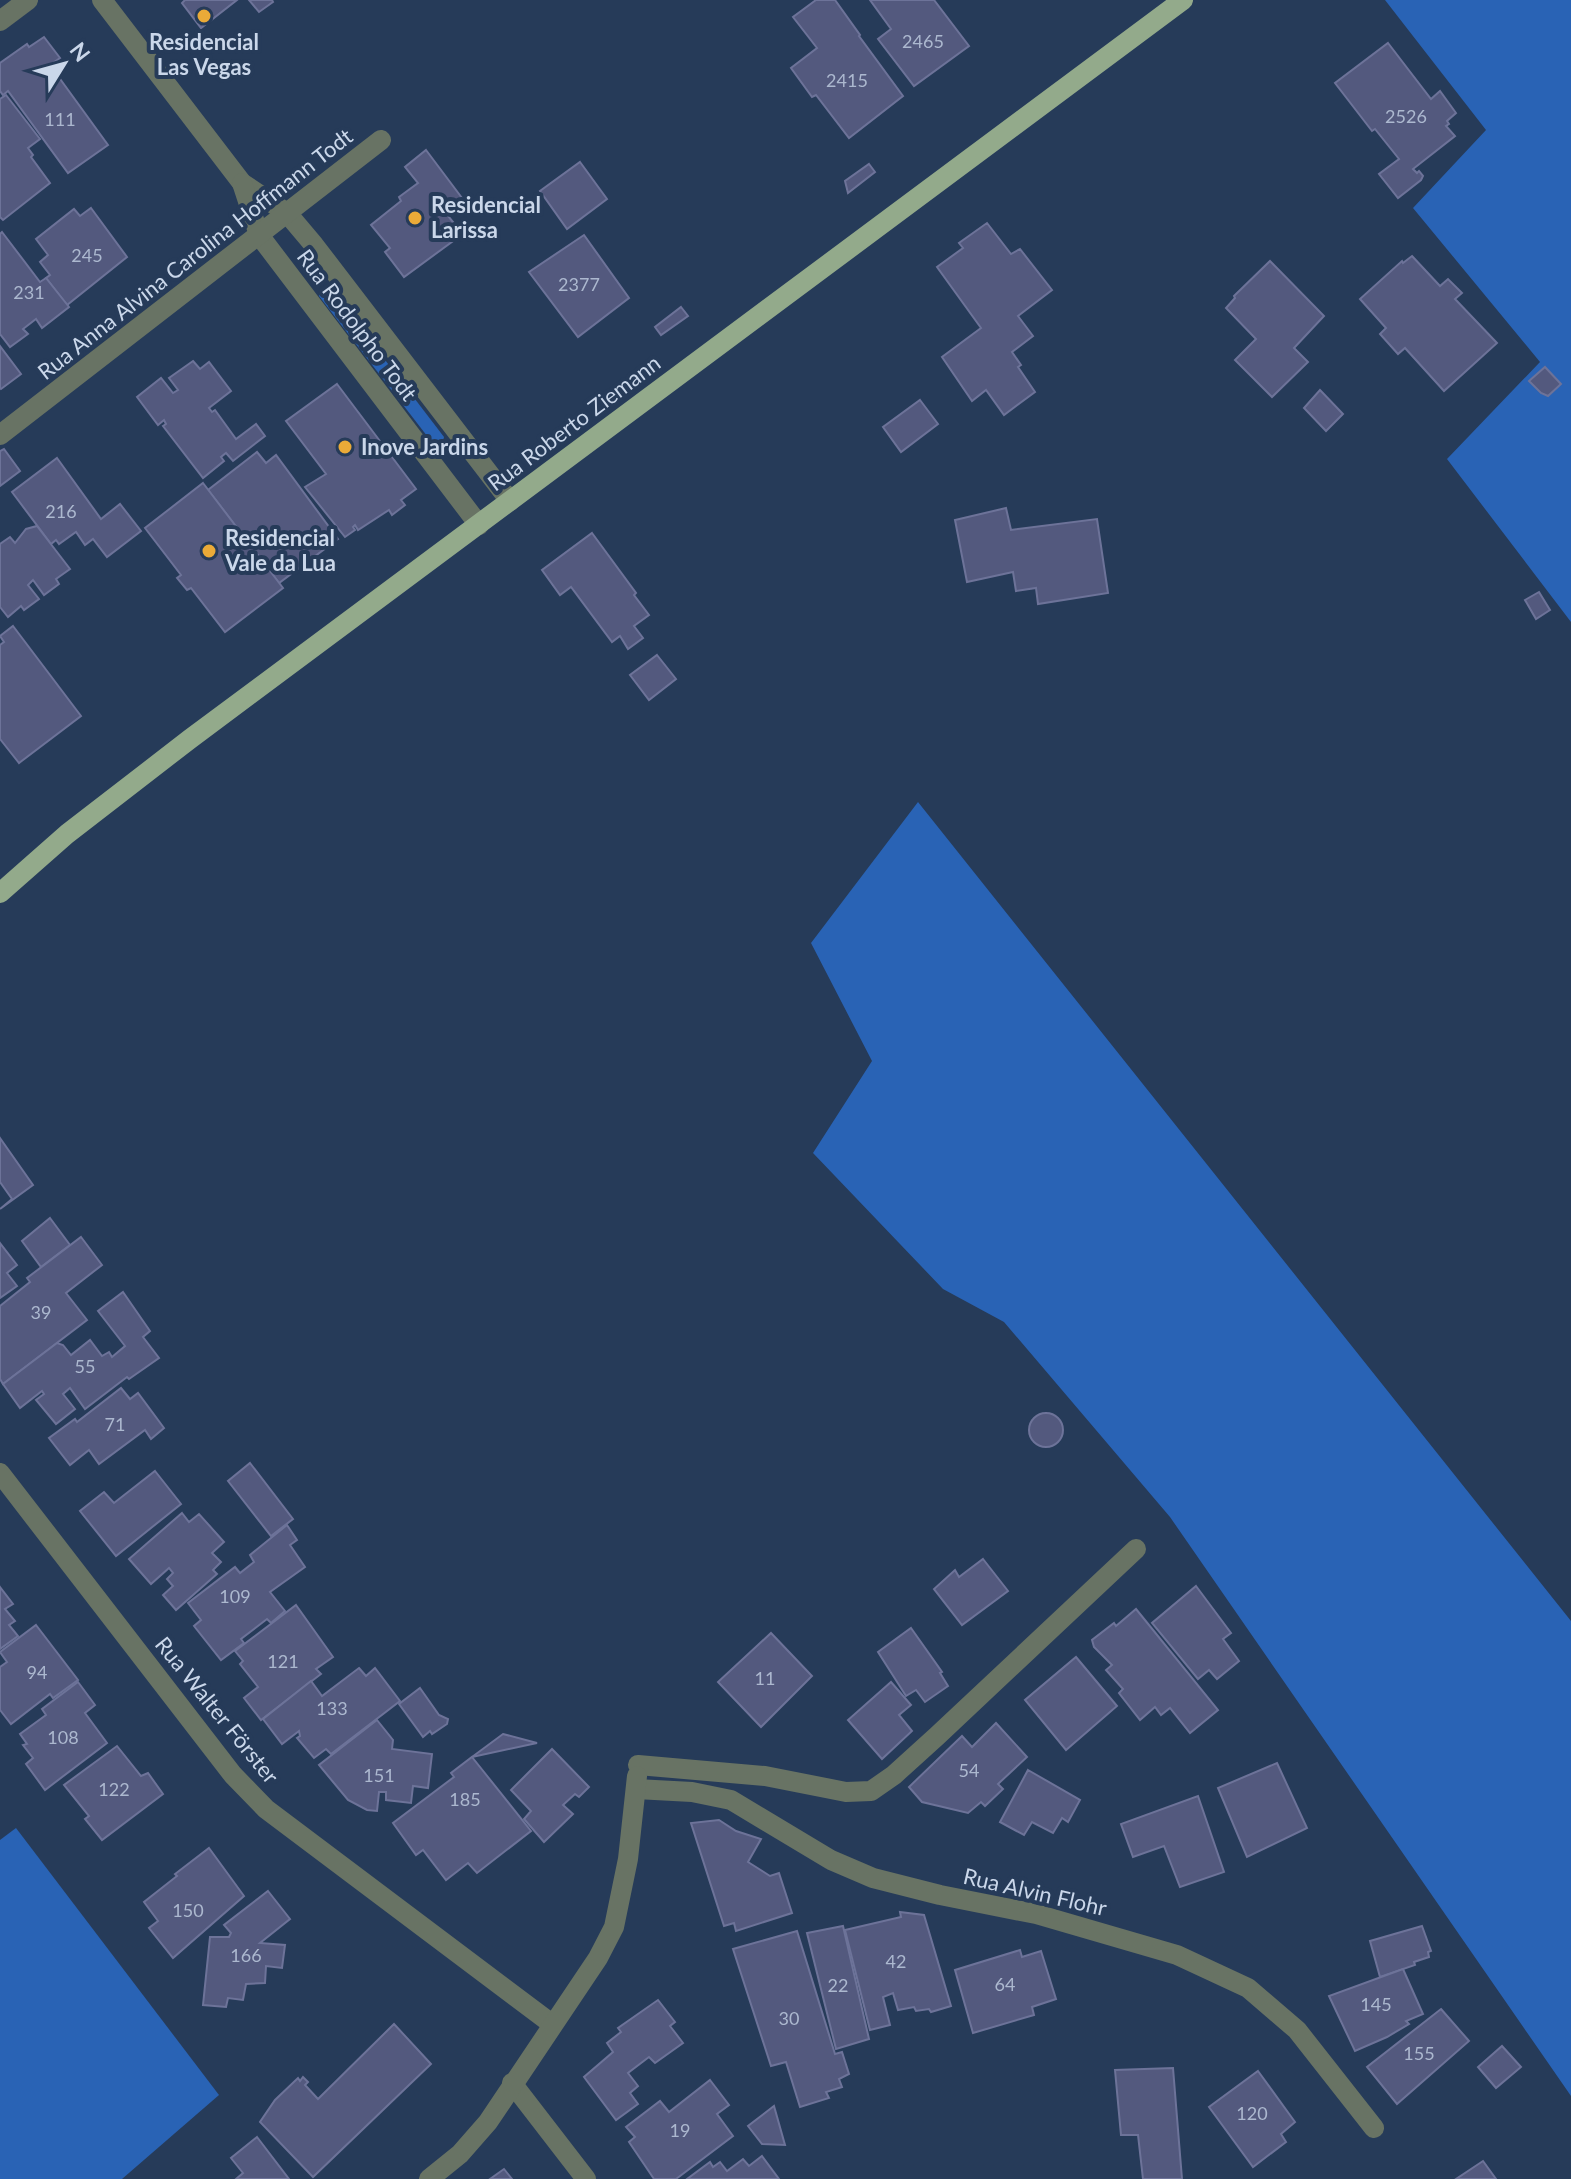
<svg xmlns="http://www.w3.org/2000/svg" width="1571" height="2179" font-family="Lato,sans-serif">
<style>
.green{fill:#2963b5}
.building{fill:#53597e;stroke:#6d7399;stroke-width:2}
.lines{fill:none;stroke-linecap:round;stroke-linejoin:round}
.minor{stroke:#687364;stroke-width:20}
.major{stroke:#93aa8b;stroke-width:20}
.poi-dot{fill:#eaaa38;stroke:#263b59;stroke-width:3}
.labels{text-anchor:middle;stroke-width:8;stroke-linejoin:round;paint-order:stroke}
.number-label{font-size:18px;fill:#acb8cf}
.poi-label{font-size:22px;font-weight:bold;fill:#cad7ea;stroke:#263b59;text-anchor:start}
.street-label{font-size:22px;fill:#cad7ea;stroke:#263b59}
</style>
<rect width="100%" height="100%" fill="#263b59"/>
<!-- green -->
<g class="green">
<path d="M1385 0H1571V622L1447 459 1540 362 1413 208 1486 130Z"/>
<path d="M326 286 330 288 444 437 442 445H434L319 296 320 291Z"/>
<path d="M918 802 1571 1621V2096L1170 1517 1004 1322 943 1289 813 1153 872 1061 811 943Z"/>
<path d="M16 1828 219 2095 122 2179H0V1840Z"/>
</g>
<!-- building -->
<g class="building">
<path d="M185 0H237L201 28 182 3Z"/>
<path d="M249 0H272L273 2 259 12Z"/>
<path d="M816 0H835L860 35 859 36 903 96 849 138 816 95 812 97 791 68 817 48 793 17Z"/>
<path d="M870 0H934L969 46 914 86 878 39 891 29Z"/>
<path d="M44 37 60 58 50 65 108 145 68 173 8 91 3 95 0 91V63L27 44 29 47Z"/>
<path d="M1388 43 1431 99 1440 91 1456 113 1447 121 1449 124 1446 126 1455 136 1413 169 1417 173 1419 171 1423 176 1421 180 1398 198 1379 174 1399 159 1375 129 1372 131 1335 83Z"/>
<path d="M6 95 40 139 28 148 33 155 31 157 50 183 3 220 0 217V99Z"/>
<path d="M426 150 462 198 444 211 457 227 455 228 460 236 404 277 385 252 390 248 371 225 401 201 399 197 418 183 405 167Z"/>
<path d="M580 162 607 199 567 229 540 191Z"/>
<path d="M869 164 875 172 848 193 845 181Z"/>
<path d="M91 208 127 257 67 305 46 278 50 275 40 262 48 255 36 239 74 209 80 216Z"/>
<path d="M987 223 1011 254 1020 249 1052 290 1018 316 1033 336 1012 352 1021 365 1018 367 1035 392 1004 415 986 390 972 401 942 357 981 328 937 267 963 248 959 243Z"/>
<path d="M2 232 40 282 46 278 69 307 42 328 36 319 23 329 28 334 10 347 0 334V234Z"/>
<path d="M584 235 629 298 578 337 529 272Z"/>
<path d="M1412 256 1440 286 1448 279 1462 293 1455 299 1497 343 1444 391 1405 348 1398 354 1380 334 1386 328 1360 299 1402 261 1403 263Z"/>
<path d="M1270 261 1324 316 1294 348 1308 362 1272 397 1235 360 1256 339 1226 308 1235 298 1234 296Z"/>
<path d="M681 307 688 316 661 335 655 327Z"/>
<path d="M0 346 21 374 1 389 0 388Z"/>
<path d="M193 361 200 369 209 362 231 391 209 408 212 412 215 410 236 439 256 424 265 436 233 461 226 453 221 457 224 461 203 478 163 426 166 424 164 420 158 425 137 397 161 378 173 393 178 390 169 378Z"/>
<path d="M1545 367 1561 384 1548 396 1541 393 1529 381Z"/>
<path d="M337 384 416 489 401 500 405 505 392 515 389 510 358 530 355 525 353 527 355 530 345 537 305 487 326 474 286 421Z"/>
<path d="M1320 390 1343 414 1326 431 1304 408Z"/>
<path d="M920 400 938 424 901 452 883 427Z"/>
<path d="M4 449 20 471 0 486V451Z"/>
<path d="M257 452 266 463 276 455 338 539 279 583 208 490Z"/>
<path d="M57 458 101 519 120 504 141 531 107 557 93 539 85 545 76 532 59 544 56 540 51 544 12 492Z"/>
<path d="M203 483 283 588 225 632 191 588 187 590 177 578 181 575 145 528Z"/>
<path d="M1006 508 1011 530 1097 519 1108 593 1038 604 1036 588 1016 591 1013 572 967 582 955 520Z"/>
<path d="M37 526 70 569 56 579 59 584 44 595 33 580 28 585 39 599 24 610 21 606 8 617 0 607V544L10 537 15 543 26 529Z"/>
<path d="M592 533 636 593 634 595 649 615 634 626 643 638 628 649 620 636 612 642 571 587 560 595 542 570Z"/>
<path d="M1539 592 1550 610 1536 619 1525 600Z"/>
<path d="M13 626 81 716 19 763 0 739V645L4 642 0 636Z"/>
<path d="M657 655 676 679 649 700 630 675Z"/>
<path d="M0 1138 33 1185 0 1209 12 1199 0 1182Z"/>
<path d="M50 1218 70 1245 41 1267 22 1241Z"/>
<path d="M81 1237 102 1265 66 1293 87 1320 3 1384 0 1379V1306L30 1282 27 1278Z"/>
<path d="M0 1243 17 1265 7 1273 17 1286 0 1298Z"/>
<path d="M123 1292 150 1331 143 1337 159 1358 129 1379 127 1377 85 1409 70 1388 63 1394 75 1409 56 1424 36 1400 44 1394 42 1391 20 1408 3 1384 57 1343 63 1345 71 1355 90 1340 102 1356 109 1352 112 1357 125 1346 98 1311Z"/>
<path d="M121 1388 130 1399 138 1393 164 1428 151 1439 145 1430 99 1464 89 1450 70 1465 49 1438 75 1419 77 1422Z"/>
<circle cx="1046" cy="1430" r="17"/>
<path d="M250 1463 293 1519 271 1536 228 1481Z"/>
<path d="M155 1471 181 1504 116 1556 80 1511 104 1492 114 1503Z"/>
<path d="M182 1513 189 1522 199 1514 224 1542 212 1553 221 1562 213 1570 217 1574 176 1610 163 1595 173 1586 167 1579 173 1573 169 1568 151 1584 129 1559Z"/>
<path d="M287 1525 297 1540 290 1545 305 1567 270 1592 285 1611 271 1623 267 1619 241 1639 244 1643 221 1660 194 1626 201 1620 188 1603 235 1567 240 1573 254 1562 250 1555Z"/>
<path d="M983 1559 1008 1591 962 1625 934 1589 955 1570 959 1577Z"/>
<path d="M1196 1586 1231 1633 1223 1639 1239 1661 1217 1679 1209 1670 1198 1679 1152 1623Z"/>
<path d="M0 1587 13 1604 5 1609 15 1621 9 1625 18 1636 0 1649Z"/>
<path d="M296 1605 333 1657 316 1669 321 1674 261 1720 244 1698 258 1687 240 1664 243 1661 235 1651Z"/>
<path d="M1136 1609 1218 1710 1190 1733 1170 1708 1161 1715 1155 1707 1140 1720 1119 1693 1123 1689 1106 1670 1112 1665 1094 1647 1092 1640 1114 1623 1116 1626Z"/>
<path d="M36 1625 78 1680 53 1698 50 1694 11 1724 0 1710V1667L7 1662 0 1652Z"/>
<path d="M911 1628 942 1672 940 1673 948 1686 925 1702 916 1690 906 1696 878 1652Z"/>
<path d="M771 1633 812 1676 761 1727 718 1682Z"/>
<path d="M1076 1657 1117 1706 1066 1750 1025 1700Z"/>
<path d="M359 1668 366 1676 375 1668 400 1701 331 1754 326 1749 314 1758 297 1738 300 1736 299 1731 282 1744 263 1719 311 1681 322 1696Z"/>
<path d="M78 1682 95 1705 85 1713 107 1743 45 1790 26 1764 33 1758 23 1745 27 1744 20 1734 46 1715 42 1709Z"/>
<path d="M891 1682 911 1705 899 1715 912 1731 882 1759 848 1720Z"/>
<path d="M420 1688 439 1715 448 1719 447 1724 432 1734 430 1731 423 1737 399 1704Z"/>
<path d="M377 1720 393 1740 392 1749 432 1754 428 1788 413 1786 411 1803 386 1800V1792H379L377 1811 367 1810 348 1800 319 1765Z"/>
<path d="M996 1723 1027 1757 998 1784 1003 1789 985 1806 981 1802 968 1813 922 1802 909 1787 962 1736 972 1747Z"/>
<path d="M503 1734 537 1743 472 1757Z"/>
<path d="M117 1746 141 1776 148 1773 163 1794 102 1840 85 1819 89 1816 64 1785Z"/>
<path d="M552 1749 589 1787 579 1797 575 1794 563 1805 573 1814 544 1842 524 1819 531 1811 511 1790Z"/>
<path d="M472 1757 531 1831 477 1873 468 1863 446 1880 423 1850 416 1855 393 1823 454 1777 451 1773Z"/>
<path d="M1277 1763 1307 1828 1247 1857 1218 1788Z"/>
<path d="M1028 1770 1080 1800 1068 1822 1062 1818 1053 1833 1032 1822 1024 1835 1000 1822Z"/>
<path d="M1198 1796 1224 1872 1180 1887 1164 1846 1133 1857 1121 1824Z"/>
<path d="M719 1820 736 1831 761 1839 748 1862 770 1876 779 1873 792 1913 736 1931 734 1923 724 1926 691 1823Z"/>
<path d="M209 1848 244 1896 173 1958 149 1928 158 1921 144 1902 177 1876 175 1874Z"/>
<path d="M268 1891 290 1919 260 1943 285 1945 282 1968 266 1966 265 1983 246 1984 243 2000 228 1998 226 2007 203 2005 210 1937H229L231 1933 224 1925Z"/>
<path d="M900 1912 924 1915 951 2006 931 2012 929 2009 916 2011 914 2007 898 2010 893 1993 883 1997 890 2025 870 2030 845 1930 901 1917Z"/>
<path d="M843 1926 869 2039 836 2049 807 1933Z"/>
<path d="M1422 1926 1431 1951 1428 1952 1429 1957 1414 1962 1415 1965 1380 1977 1370 1941Z"/>
<path d="M797 1931 835 2054 842 2052 849 2074 839 2079 842 2087 826 2092 829 2098 800 2107 786 2062 771 2066 733 1949Z"/>
<path d="M1020 1950 1022 1957 1041 1951 1056 1999 1032 2007 1034 2015 973 2033 955 1970Z"/>
<path d="M1403 1969 1423 2014 1406 2021 1409 2024 1387 2037 1355 2051 1329 1996Z"/>
<path d="M658 2000 675 2022 670 2026 683 2043 655 2063 649 2057 628 2073 638 2086 630 2093 638 2104 616 2120 584 2077 613 2052 607 2043 621 2032 618 2028Z"/>
<path d="M1441 2009 1469 2041 1397 2104 1367 2067Z"/>
<path d="M394 2024 431 2064 313 2177 260 2122 275 2100 298 2078 300 2081 303 2077 308 2082 305 2085 318 2099Z"/>
<path d="M1502 2046 1521 2067 1496 2088 1478 2067Z"/>
<path d="M1173 2068 1182 2179H1143L1138 2135H1121L1115 2070Z"/>
<path d="M1258 2071 1295 2122 1281 2134 1286 2142 1253 2167 1209 2107Z"/>
<path d="M710 2080 729 2105 717 2114 733 2136 676 2179H654L629 2142 635 2137 626 2127 660 2101 669 2112Z"/>
<path d="M774 2106 785 2145 762 2144 748 2126Z"/>
<path d="M257 2137 289 2179H236L243 2173 231 2158Z"/>
<path d="M762 2156 779 2179H687L710 2162 713 2167 720 2162 727 2171 743 2159 749 2166Z"/>
<path d="M1483 2161 1496 2179H1456Z"/>
<path d="M504 2169 512 2179H490Z"/>
</g>
<g class="lines">
<!-- minor -->
<g class="minor">
<path d="M102 0 242 183 287 213 314 245 510 501"/>
<path d="M0 21 28 0"/>
<path d="M242 183 259 235 479 525"/>
<path d="M0 435 381 140"/>
<path d="M0 1473 233 1775 266 1809 552 2024"/>
<path d="M638 1765 765 1776 846 1792 871 1791 894 1775 937 1736 1136 1549"/>
<path d="M636 1789 692 1792 731 1800 831 1860 873 1878 940 1895 1036 1914 1177 1955 1248 1988 1297 2030 1374 2128"/>
<path d="M512 2083 586 2179"/>
<path d="M429 2179 460 2154 488 2122 598 1958 614 1927 628 1859 637 1776"/>
</g>
<!-- major -->
<path class="major" d="M0 893 67 834 190 739 1183 0"/>
</g>
<!-- markers -->
<g class="poi-dot">
<circle cx="204" cy="16" r="8"/>
<circle cx="415" cy="218" r="8"/>
<circle cx="345" cy="447" r="8"/>
<circle cx="209" cy="551" r="8"/>
</g>
<g class="labels">
<!-- number labels -->
<g class="number-label">
<text x="923" y="48">2465</text>
<text x="847" y="87">2415</text>
<text x="1406" y="123">2526</text>
<text x="60" y="126">111</text>
<text x="87" y="262">245</text>
<text x="579" y="291">2377</text>
<text x="29" y="299">231</text>
<text x="61" y="518">216</text>
<text x="41" y="1319">39</text>
<text x="85" y="1373">55</text>
<text x="115" y="1431">71</text>
<text x="235" y="1603">109</text>
<text x="283" y="1668">121</text>
<text x="37" y="1679">94</text>
<text x="765" y="1685">11</text>
<text x="332" y="1715">133</text>
<text x="63" y="1744">108</text>
<text x="969" y="1777">54</text>
<text x="379" y="1782">151</text>
<text x="114" y="1796">122</text>
<text x="465" y="1806">185</text>
<text x="188" y="1917">150</text>
<text x="246" y="1962">166</text>
<text x="896" y="1968">42</text>
<text x="1005" y="1991">64</text>
<text x="838" y="1992">22</text>
<text x="1376" y="2011">145</text>
<text x="789" y="2025">30</text>
<text x="1419" y="2060">155</text>
<text x="1252" y="2120">120</text>
<text x="680" y="2137">19</text>
</g>
<!-- poi labels -->
<g class="poi-label">
<text x="204" y="50" text-anchor="middle">Residencial<tspan x="204" dy="25">Las Vegas</tspan></text>
<text x="431" y="213">Residencial<tspan x="431" dy="25">Larissa</tspan></text>
<text x="361" y="455">Inove Jardins</text>
<text x="225" y="546">Residencial<tspan x="225" dy="25">Vale da Lua</tspan></text>
</g>
<!-- street labels -->
<g class="street-label">
<text transform="translate(195 254) rotate(-38)" y="8">Rua Anna Alvina Carolina Hoffmann Todt</text>
<text transform="translate(357 325) rotate(53)" y="8">Rua Rodolpho Todt</text>
<text transform="translate(574 423) rotate(-37)" y="8">Rua Roberto Ziemann</text>
<text transform="translate(217 1710) rotate(51)" y="8">Rua Walter Förster</text>
<text transform="translate(1035 1892) rotate(13)" y="8">Rua Alvin Flohr</text>
</g>
</g>
<!-- north arrow -->
<g transform="translate(64 64) rotate(53)" stroke="#263b59" stroke-width="6" paint-order="stroke">
<path d="M0-6L14 30L0 20L-14 30Z" fill="#cad7ea"/>
<text y="-12" font-size="22" font-weight="bold" text-anchor="middle" fill="#cad7ea">N</text>
</g>
</svg>
